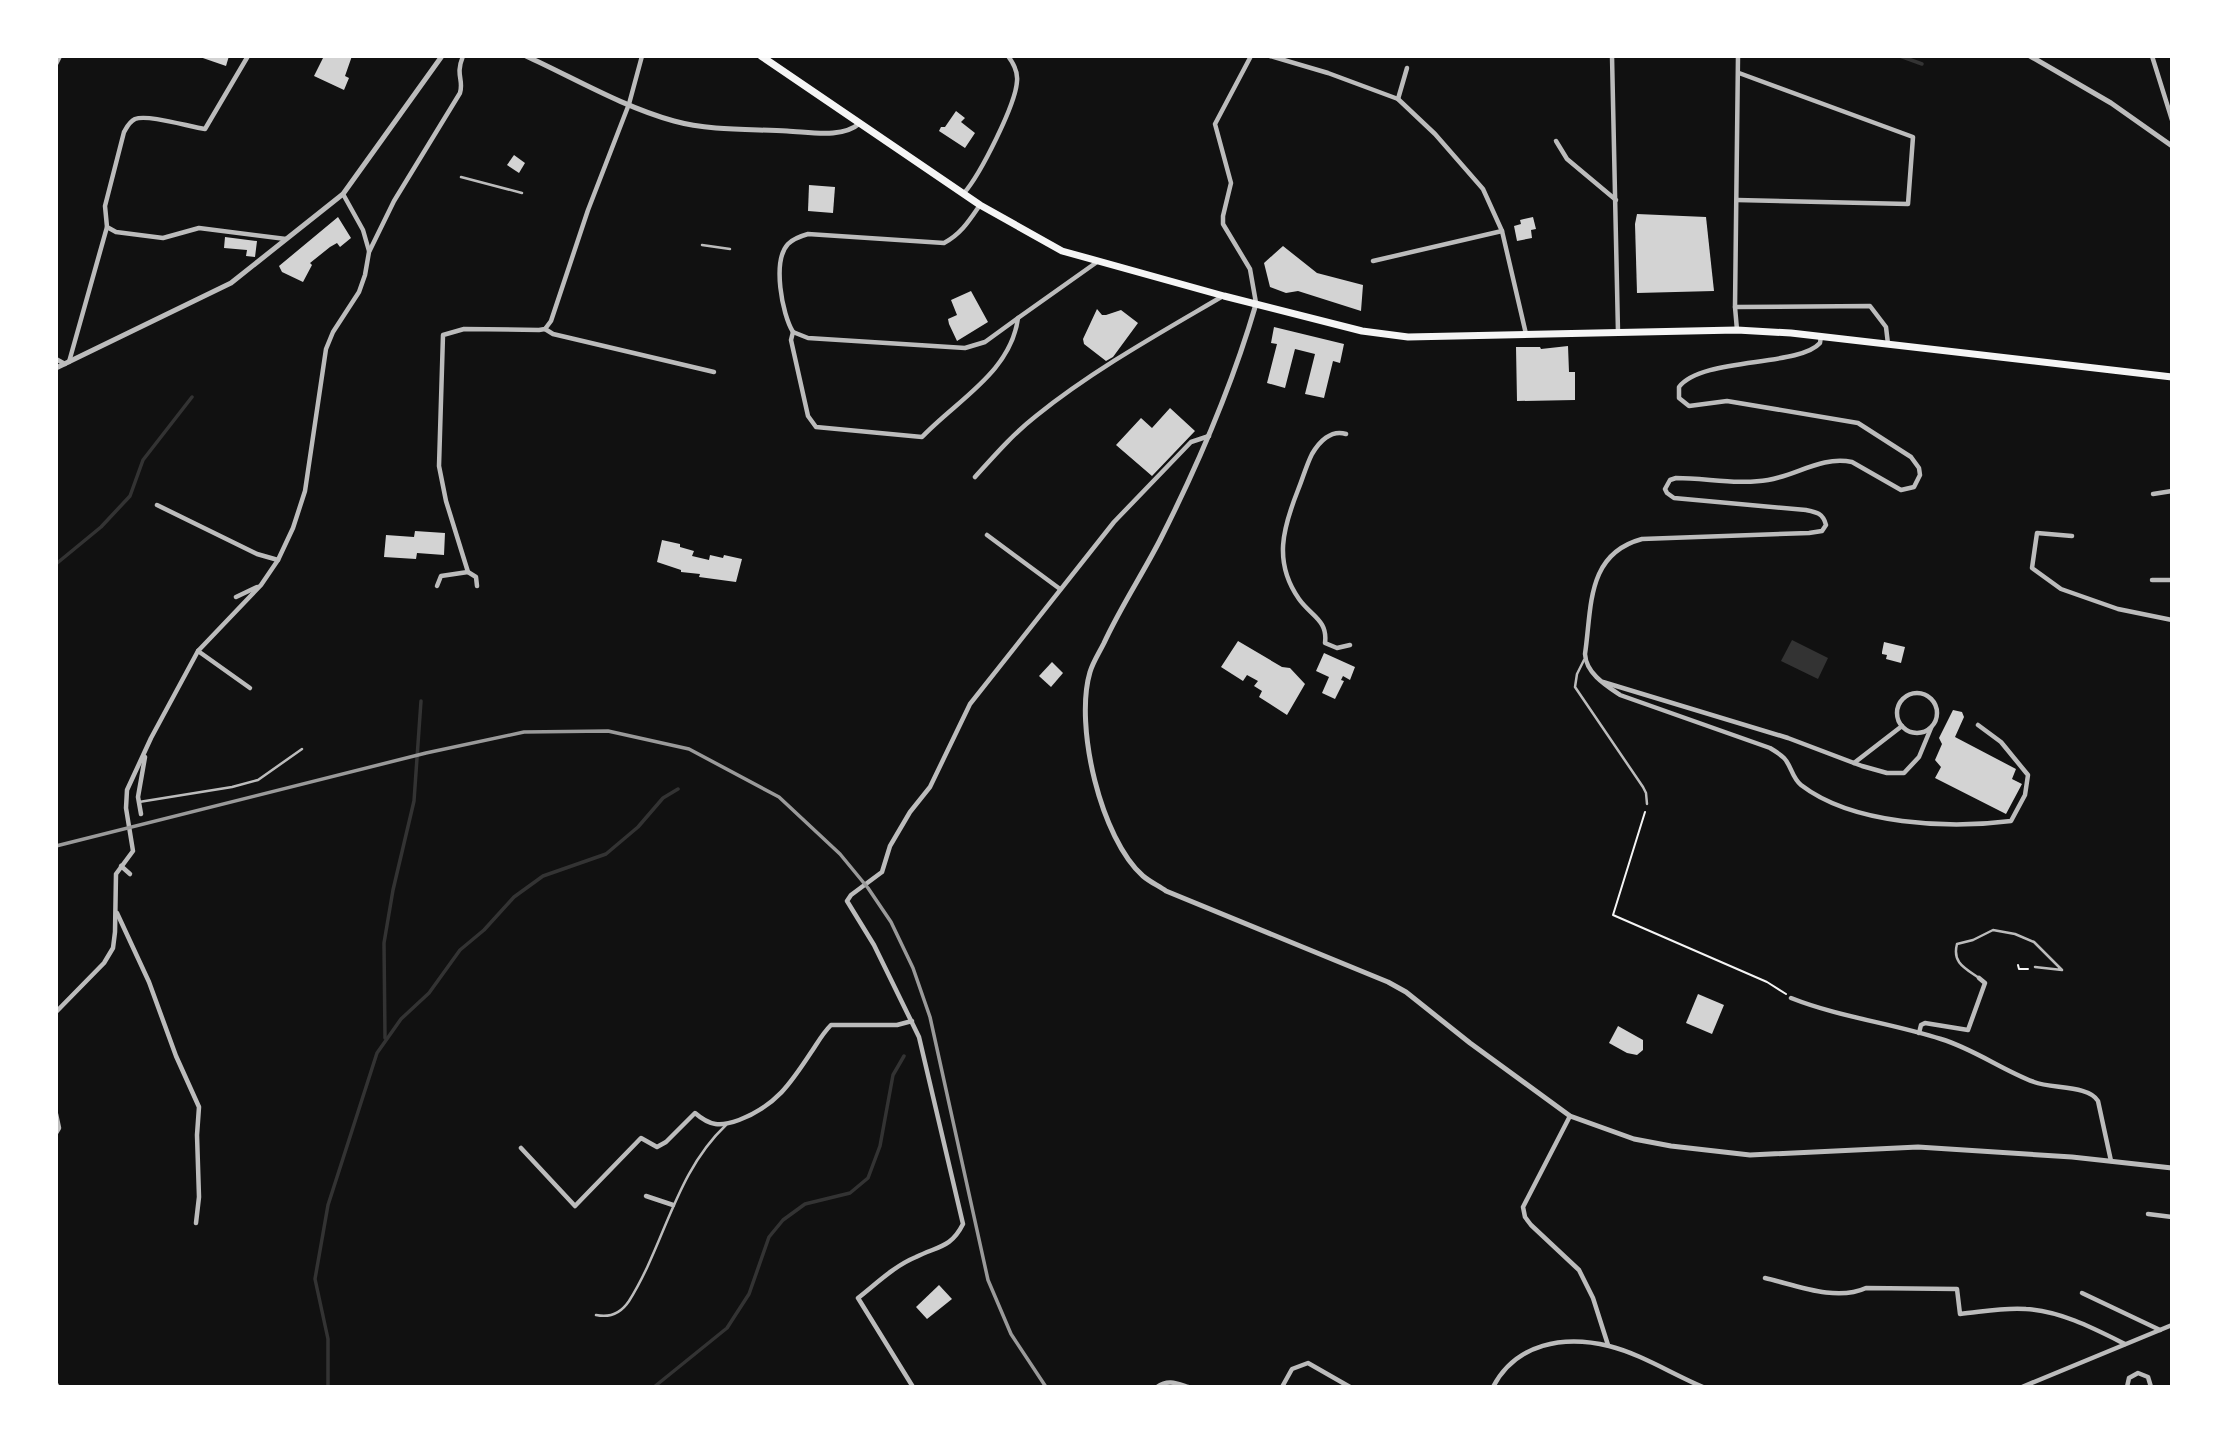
<svg xmlns="http://www.w3.org/2000/svg" width="2228" height="1443" font-family="'Sofia Sans Condensed',sans-serif">
<style>
.water{fill:#333}
.lines{fill:none;stroke-linecap:round;stroke-linejoin:round}
.stream{stroke:#333;stroke-width:3.5}
.building{fill:#d3d3d3}
.path{stroke:#f5f5f5;stroke-width:2}
.service{stroke:#bcbcbc;stroke-width:2.5}
.minor{stroke:#bcbcbc;stroke-width:4.5}
.tertiary{stroke:#bcbcbc;stroke-width:5}
.primary{stroke:#f5f5f5;stroke-width:7}
.rail{stroke:#9a9a9a;stroke-width:3.5}
</style>
<rect width="100%" height="100%" fill="#111"/>
<!-- water -->
<path class="water" d="M1792 640 1828 658 1818 679 1781 661Z"/>
<g class="lines">
<!-- stream -->
<g class="stream">
<path d="M1900 56 1922 64"/>
<path d="M56 564 101 527 130 496 143 460 192 397"/>
<path d="M385 1038 384 943 393 890 414 801 421 701"/>
<path d="M328 1387V1339L315 1279 328 1205 377 1053 401 1019 429 993 460 950 484 930 514 897 543 876 606 854 638 827 663 798 678 789"/>
<path d="M654 1387 727 1328 749 1294 769 1237 783 1220 805 1204 850 1193 868 1178 880 1146 893 1075 904 1056"/>
</g>
</g>
<!-- building -->
<g class="building">
<path d="M197 56H229L226 66Z"/>
<path d="M324 56H352L345 76 349 78 344 90 314 76Z"/>
<path d="M956 111 965 118 961 122 975 133 965 148 939 131 941 127H945Z"/>
<path d="M514 155 525 163 519 173 507 165Z"/>
<path d="M809 185 835 187 833 213 808 211Z"/>
<path d="M1637 214 1706 217 1714 291 1637 293 1635 224Z"/>
<path d="M338 217 351 238 340 247 337 243 330 247 310 263 312 265 303 282 282 272 279 266Z"/>
<path d="M1533 217 1536 229 1531 230 1532 238 1517 241 1514 226 1521 224 1520 220Z"/>
<path d="M225 237 257 241 255 257 246 256 247 250 224 248Z"/>
<path d="M1283 246 1317 273 1363 285 1361 311 1298 291 1286 293 1270 287 1264 263Z"/>
<path d="M971 291 988 322 957 341 949 324 948 319 957 315 951 300Z"/>
<path d="M1097 309 1102 315H1106L1121 310 1138 323 1113 357 1106 361 1084 344 1083 339Z"/>
<path d="M1274 327 1344 344 1340 363 1333 361 1324 398 1305 394 1315 354 1295 349 1285 388 1267 383 1277 344 1271 343Z"/>
<path d="M1568 346 1569 372H1575V400L1517 401 1516 347H1540L1541 349Z"/>
<path d="M1170 408 1195 431 1152 476 1116 445 1141 418 1152 428Z"/>
<path d="M415 531 445 533 444 555 417 553 416 559 384 557 386 535 414 537Z"/>
<path d="M662 540 680 544V547L694 551 692 556 709 560 710 555 723 558 724 555 742 559 736 582 699 577 700 574 681 572V570L657 562Z"/>
<path d="M1238 641 1282 667 1290 668 1305 684 1287 715 1259 697 1262 691 1254 686 1258 681 1247 675 1243 681 1221 667Z"/>
<path d="M1884 642 1905 647 1901 663 1886 659 1887 655 1882 654V652Z"/>
<path d="M1324 653 1355 667 1350 680 1343 676 1341 680 1344 681 1335 699 1322 693 1329 677 1316 671Z"/>
<path d="M1052 662 1063 673 1051 687 1039 676Z"/>
<path d="M1953 710 1962 712 1964 717 1955 737 2016 769 2012 779 2022 784 2006 814 1935 778 1941 767 1935 760 1942 744 1939 738Z"/>
<path d="M1698 994 1724 1005 1712 1034 1686 1023Z"/>
<path d="M1618 1026 1643 1040V1050L1637 1055 1627 1053 1609 1043Z"/>
<path d="M939 1285 952 1299 927 1319 916 1307Z"/>
</g>
<g class="lines">
<!-- path -->
<g class="path">
<path d="M1645 812 1613 915 1767 982 1786 994"/>
<path d="M2018 965 2019 969H2028"/>
</g>
<!-- service -->
<g class="service">
<path d="M461 177 522 193"/>
<path d="M702 245 730 249"/>
<path d="M1584 660 1577 674 1575 687 1643 787 1646 793 1647 804"/>
<path d="M139 802 232 787 258 780 302 749"/>
<path d="M1979 978C1965 968 1952 963 1957 944L1973 940 1993 930 2015 934 2034 942 2062 970 2035 967"/>
<path d="M596 1315C610 1318 621 1313 629 1301 665 1244 675 1173 726 1125"/>
</g>
<!-- minor -->
<g class="minor">
<path d="M248 56 205 129C190 127 148 114 135 119 129 122 127 127 124 132L105 206 107 227 116 232 163 238 199 228 286 239"/>
<path d="M1251 56 1215 124 1231 183 1223 216V224L1250 269 1256 303"/>
<path d="M1270 56 1328 73 1398 99 1435 134 1483 189 1502 231 1526 334"/>
<path d="M1612 56 1618 332"/>
<path d="M2152 56 2172 120"/>
<path d="M56 64 60 56"/>
<path d="M1398 99 1407 68"/>
<path d="M1556 141 1567 159 1616 200"/>
<path d="M964 193C980 175 1016 104 1017 81 1018 72 1014 64 1008 56"/>
<path d="M343 194 363 230 369 251"/>
<path d="M1737 200 1908 204 1913 137 1739 73"/>
<path d="M980 205C969 221 961 234 944 243L808 234C801 236 793 239 788 244 772 261 782 314 793 332L808 338 965 348 985 342 1018 318"/>
<path d="M1373 261 1502 231"/>
<path d="M1735 307 1870 306 1886 327 1888 344"/>
<path d="M545 329 553 334 714 372"/>
<path d="M1737 330 1735 307 1738 56"/>
<path d="M793 332 791 340 808 416 816 427 922 437C957 400 1011 372 1018 318L1097 262"/>
<path d="M1821 336 1820 343C1799 367 1702 357 1679 387V398L1689 406 1727 401 1858 423 1911 457 1919 468 1920 475 1914 487 1901 490 1852 462C1821 456 1798 475 1768 480 1739 485 1706 478 1676 478L1670 480 1665 489 1667 493 1674 498 1806 510C1816 512 1823 513 1826 525L1822 531 1809 533 1642 539C1586 554 1592 607 1585 654 1586 673 1605 685 1620 695L1770 748C1775 751 1780 754 1784 758 1791 765 1792 778 1801 785 1853 825 1949 829 2011 821L2025 795 2028 775 2001 742 1978 725"/>
<path d="M56 359 65 364"/>
<path d="M69 362 107 227"/>
<path d="M1346 434C1331 429 1319 442 1312 454 1306 466 1303 478 1298 490 1283 528 1273 562 1299 599 1311 616 1328 620 1325 643L1337 648 1350 645"/>
<path d="M975 477C994 456 1013 434 1036 416 1093 370 1160 333 1223 296"/>
<path d="M2153 494 2172 491"/>
<path d="M157 505 257 554 278 560"/>
<path d="M987 535 1060 589"/>
<path d="M2072 536 2037 533 2032 568 2061 589 2118 609 2172 620"/>
<path d="M2152 580H2172"/>
<path d="M437 586 441 576 468 572"/>
<path d="M477 586 476 577 468 572 446 501 439 466 443 335 464 329 539 330 545 329 551 321 588 210 629 104 642 56"/>
<path d="M236 597 257 587"/>
<path d="M198 651 250 688"/>
<path d="M1603 682 1788 738 1862 766 1887 773H1904L1919 757 1931 728"/>
<circle cx="1917" cy="713" r="20"/>
<path d="M1854 763 1902 726"/>
<path d="M141 814 138 797 145 757"/>
<path d="M121 866 130 874"/>
<path d="M117 913 149 982 176 1056 199 1107 197 1135 199 1197 196 1223"/>
<path d="M1791 998C1839 1017 1891 1023 1941 1039 1974 1049 2002 1070 2034 1082 2052 1089 2089 1085 2098 1101L2111 1161"/>
<path d="M56 1012 104 963 113 948 115 932 116 874 133 851 126 808 127 790 151 738 198 651 261 585 278 560 293 528 305 491 326 349 333 332 359 292 365 275 369 252 394 201 460 93C464 79 455 76 463 56"/>
<path d="M1919 1033 1921 1025 1925 1023 1968 1030 1985 983 1979 978"/>
<path d="M56 1114 59 1128 56 1133"/>
<path d="M1570 1116 1523 1207 1525 1217 1531 1225 1579 1270 1593 1298 1608 1345"/>
<path d="M521 1148 575 1206 641 1138 657 1147 666 1142 695 1113C710 1126 720 1127 739 1120 776 1106 791 1083 812 1051 818 1042 823 1033 831 1025H897L912 1021"/>
<path d="M646 1196 673 1205"/>
<path d="M2148 1214 2172 1217"/>
<path d="M1765 1278C1795 1285 1836 1302 1866 1288L1957 1289 1960 1314C1981 1312 2005 1307 2026 1309 2061 1311 2095 1329 2125 1344"/>
<path d="M2082 1293 2160 1330"/>
<path d="M56 1384 58 1387"/>
<path d="M913 1387 858 1298C876 1284 894 1266 916 1257 938 1246 951 1248 963 1224L919 1037 874 945 847 901 851 895 882 872 890 846 910 812 930 787 970 704 1114 522 1191 442 1209 436"/>
<path d="M1157 1387C1168 1379 1176 1383 1188 1387"/>
<path d="M1282 1387 1292 1369 1308 1363 1350 1387"/>
<path d="M1493 1387C1516 1343 1564 1335 1609 1346 1641 1354 1672 1374 1703 1387"/>
<path d="M2022 1387 2172 1325"/>
<path d="M2127 1387 2129 1378 2138 1373 2148 1377 2151 1387"/>
</g>
<!-- tertiary -->
<g class="tertiary">
<path d="M526 56C574 78 623 107 674 121 710 131 751 129 787 131 810 132 842 139 860 123"/>
<path d="M2030 56 2111 103 2172 146"/>
<path d="M1256 304C1232 386 1198 465 1160 540 1142 575 1120 608 1104 643 1099 653 1093 662 1090 672 1074 726 1101 839 1143 876 1150 882 1159 886 1166 891L1388 982 1406 992 1470 1043 1570 1116 1634 1139 1671 1146 1750 1155 1918 1147 2072 1157 2172 1168"/>
<path d="M56 368 231 283 343 194 442 56"/>
</g>
<!-- primary -->
<path class="primary" d="M761 56 980 205 1062 251 1224 296 1362 331 1408 337 1737 330 1791 333 2172 377"/>
<!-- rail -->
<path class="rail" d="M56 846 426 753 524 732 608 731 689 749 779 797 840 854 868 888 891 922 913 968 930 1017 988 1280 1011 1334 1046 1387"/>
</g>
<!-- border -->
<rect width="2228" height="1443" fill="none" stroke="#ffffff" stroke-width="116"/>
</svg>
